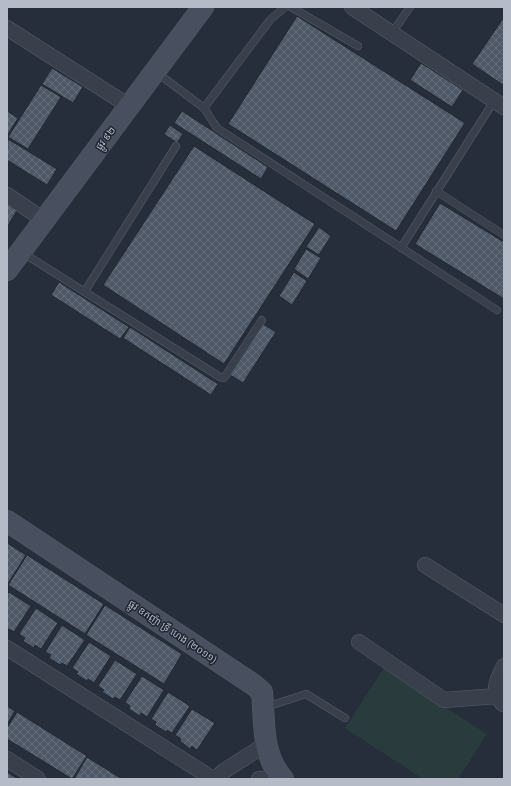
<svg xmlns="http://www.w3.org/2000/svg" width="511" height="786" font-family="'Roboto Condensed','Noto Sans Khmer',sans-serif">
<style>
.garden{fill:#293b3d}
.building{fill:url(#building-cross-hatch);stroke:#202733}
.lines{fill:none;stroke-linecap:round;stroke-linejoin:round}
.service-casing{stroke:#575e6a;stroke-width:8}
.minor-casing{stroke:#575e6a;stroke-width:16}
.secondary-casing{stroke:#575e6a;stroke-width:22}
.service{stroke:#39404c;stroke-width:7}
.minor{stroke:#39404c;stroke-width:15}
.secondary{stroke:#484f5e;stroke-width:21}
.labels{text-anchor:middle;stroke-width:3;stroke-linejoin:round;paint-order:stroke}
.street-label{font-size:10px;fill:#b5bbc7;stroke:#1e2531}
</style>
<defs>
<pattern id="building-cross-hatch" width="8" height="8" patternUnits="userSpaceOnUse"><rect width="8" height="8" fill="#4e5867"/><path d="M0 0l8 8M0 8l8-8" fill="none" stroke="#656e7b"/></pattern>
</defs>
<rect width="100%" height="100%" fill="#262e3b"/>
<!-- garden -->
<path class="garden" d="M384 668 487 734 458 779H423L345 728Z"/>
<!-- building -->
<g class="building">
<path d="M297 16 465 123 396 231 228 124Z"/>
<path d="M504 17V84L503 85 472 64Z"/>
<path d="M421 63 463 90 452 107 410 80Z"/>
<path d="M52 68 83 87 73 103 42 84Z"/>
<path d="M41 85 61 97 28 149 8 137Z"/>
<path d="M7 111 18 118 7 136Z"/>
<path d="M182 111 268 167 261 179 174 123Z"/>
<path d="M170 125 183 134 177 143 164 134Z"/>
<path d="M8 139 57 169 47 185 7 160Z"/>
<path d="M194 146 315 224 224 364 103 285Z"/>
<path d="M7 202 18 209 7 227Z"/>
<path d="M440 203 504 242V299L415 244Z"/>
<path d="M319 227 331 236 319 255 306 247Z"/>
<path d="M306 249 321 258 308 279 294 269Z"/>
<path d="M294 272 307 281 292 305 279 296Z"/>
<path d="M59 282 129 327 120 339 51 295Z"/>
<path d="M263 324 276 332 243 383 230 375Z"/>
<path d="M130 327 218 384 211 395 123 338Z"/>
<path d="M7 543 26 555 7 585Z"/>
<path d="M27 555 104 604 85 634 8 585Z"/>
<path d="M9 592 31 606 14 632 9 629 7 631V595Z"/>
<path d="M105 605 182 654 164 684 86 635Z"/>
<path d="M36 608 58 623 41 649 35 645 34 648 23 641 25 638 19 634Z"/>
<path d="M62 625 85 640 67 666 62 663 60 665 49 658 51 655 45 652Z"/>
<path d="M89 642 111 656 94 683 88 679 87 681 76 674 78 672 72 668Z"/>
<path d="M115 660 137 674 120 700 115 697 113 699 102 692 104 690 98 686Z"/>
<path d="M142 676 164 690 147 717 141 713 140 716 129 709 130 706 125 702Z"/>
<path d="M168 692 190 706 172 733 167 730 166 732 155 725 156 722 151 719Z"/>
<path d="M7 706 15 711 7 724Z"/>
<path d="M192 709 215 723 197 750 192 746 190 749 180 741 181 739 175 735Z"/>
<path d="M17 712 87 756 72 779 7 739V728Z"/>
<path d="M87 757 122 779H74Z"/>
<path d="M7 772 18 779H7Z"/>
</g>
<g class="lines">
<!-- service casing -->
<g class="service-casing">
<g id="service">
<path d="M291 7 358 46"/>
<path d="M392 33 410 7"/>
<path d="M156 72 204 108 217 128 497 310"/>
<path d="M204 108 270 20 285 7"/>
<path d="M436 191 504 235"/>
<path d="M401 248 494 101"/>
<path d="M23 253 220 377 224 378 226 375 262 320"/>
<path d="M85 291 176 146"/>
<path d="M266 707 306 694 345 718"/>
</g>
</g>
<!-- minor casing -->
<g class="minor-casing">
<g id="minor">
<path d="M352 7 504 107"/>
<path d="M7 28 129 106"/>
<path d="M7 195 44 220"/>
<path d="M425 565 504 615"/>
<path d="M359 642 444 700 497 696"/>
<path d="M7 648 213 779"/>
<path d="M503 704C491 691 497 680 504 666"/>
<path d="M7 759 38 779"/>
<path d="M215 779 224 771 266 744"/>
<path d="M259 779 281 778"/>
</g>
</g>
<!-- secondary casing -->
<g class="secondary-casing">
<g id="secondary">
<path d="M7 270 203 7"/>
<path d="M7 521 254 685 262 692C265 723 261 754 283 779"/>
</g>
</g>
<!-- service -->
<use href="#service" class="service"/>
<!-- minor -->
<use href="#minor" class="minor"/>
<!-- secondary -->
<use href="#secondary" class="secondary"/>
</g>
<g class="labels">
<!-- street labels -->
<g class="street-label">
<text transform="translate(105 138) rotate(-53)" y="4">ផ្លូវ ៩២</text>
<text transform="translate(173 631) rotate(34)" y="4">ផ្លូវ ឧកញ៉ា ទ្រី ហេង (២០១១)</text>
</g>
</g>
<!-- border -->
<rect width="511" height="786" fill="none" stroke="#b5bbc7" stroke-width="16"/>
</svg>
